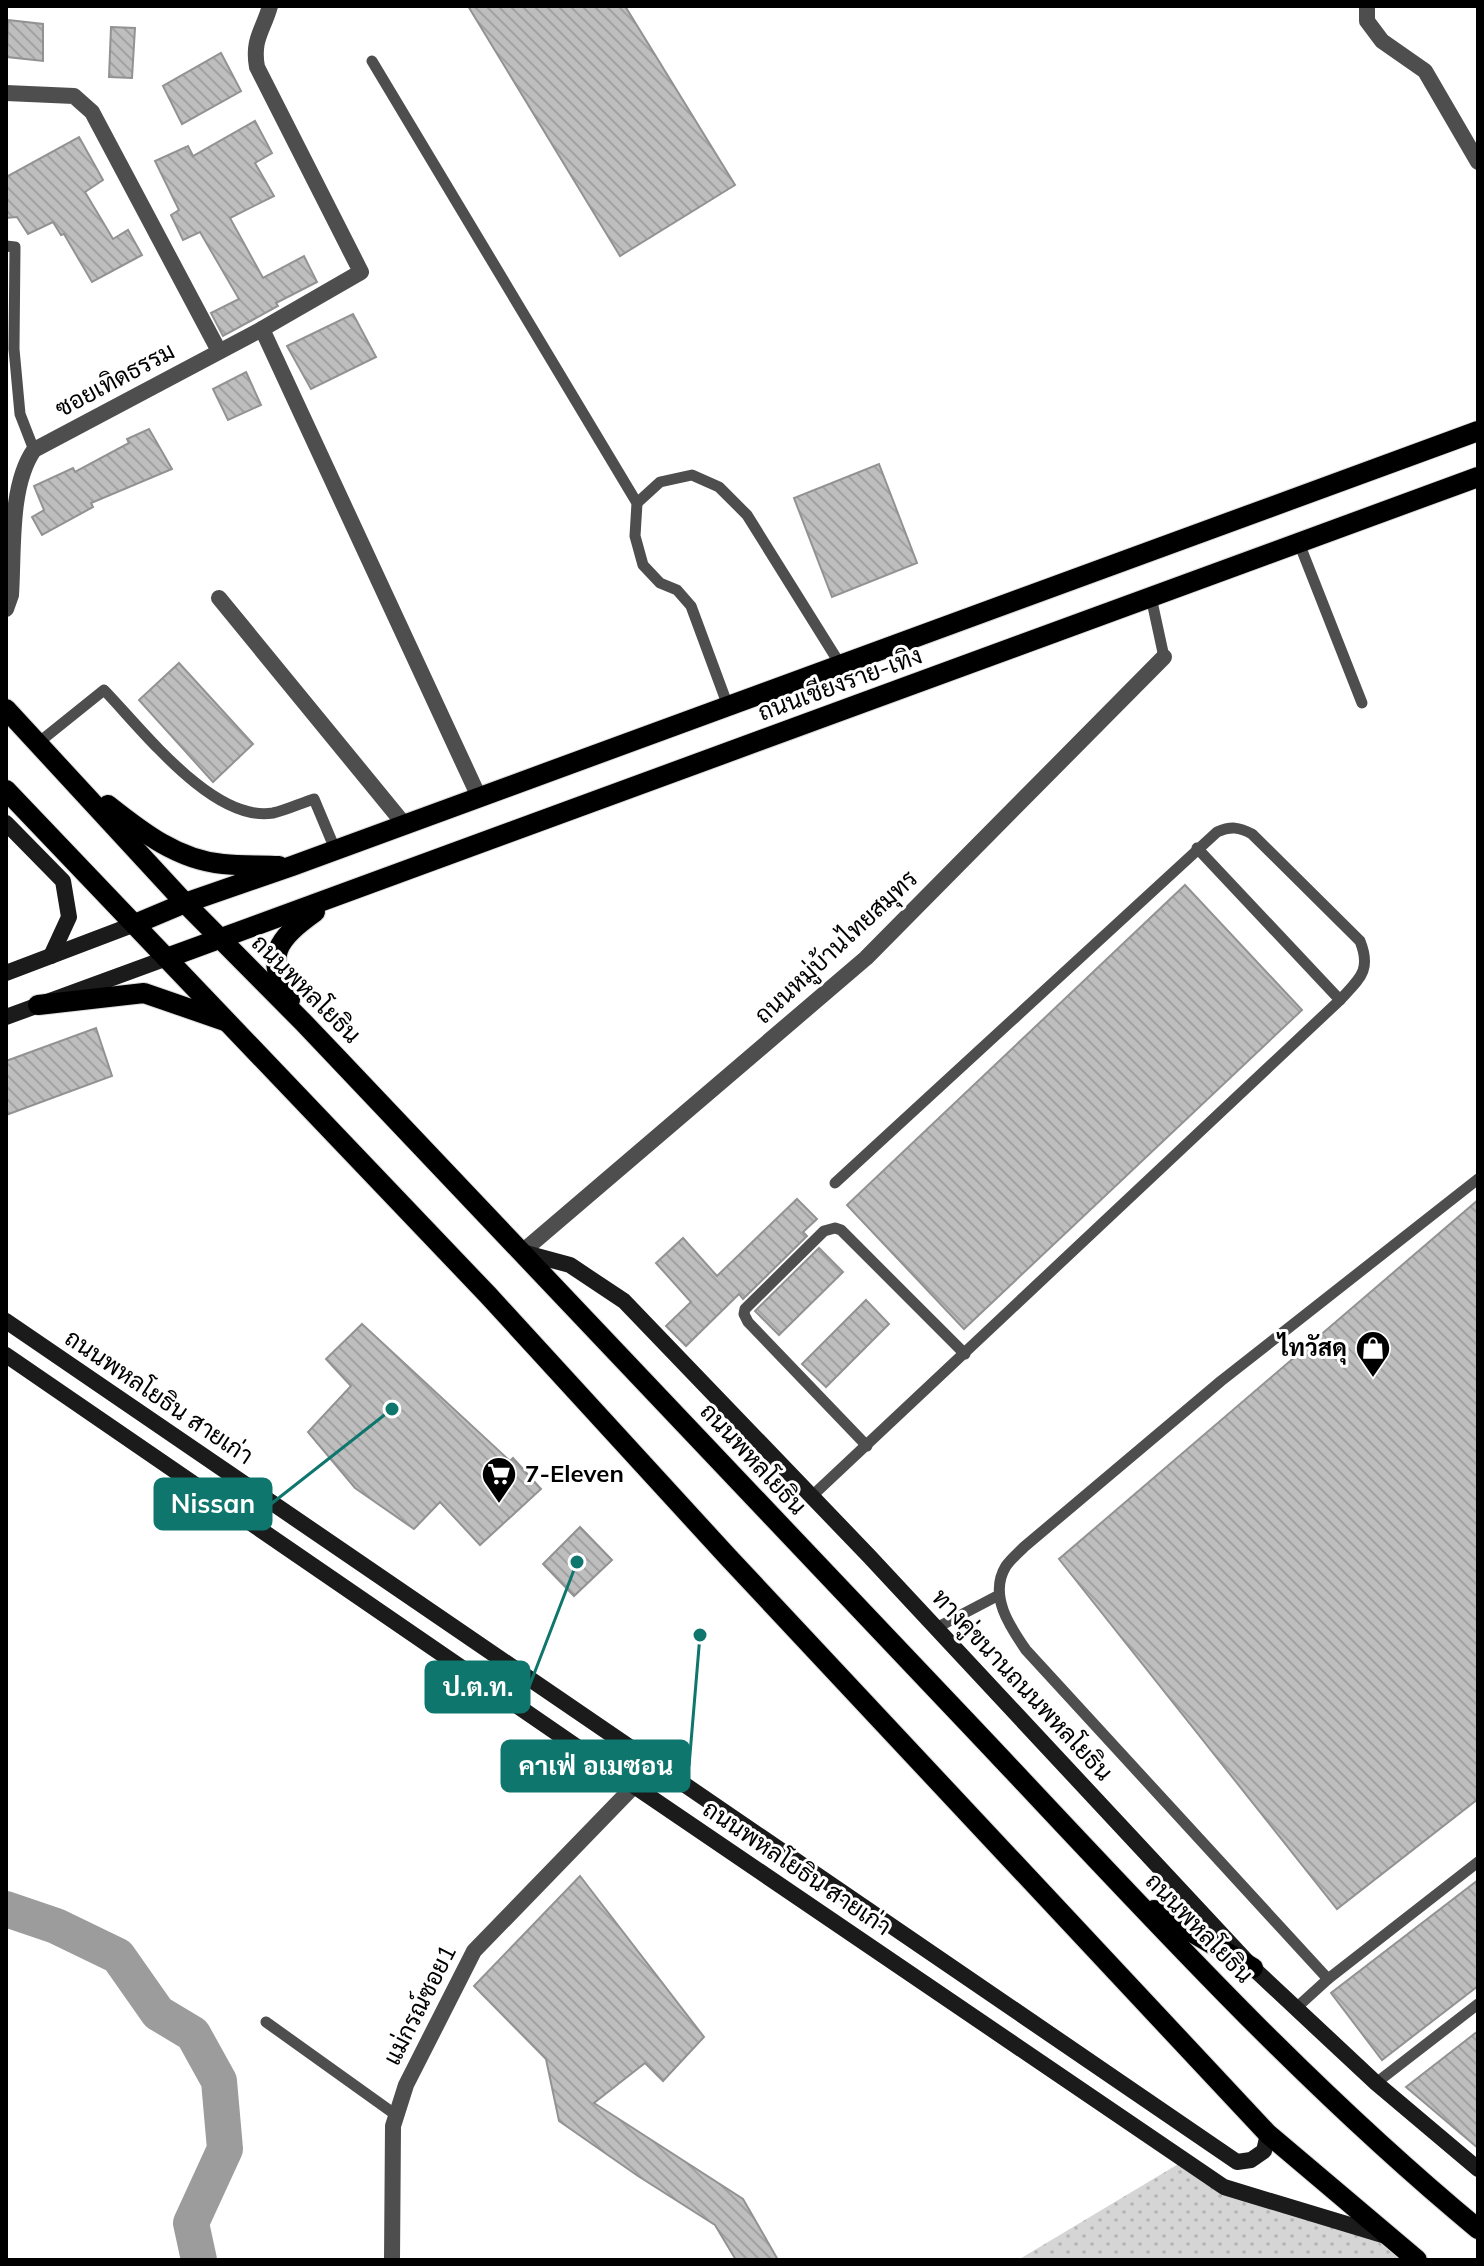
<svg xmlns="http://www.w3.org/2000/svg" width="1484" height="2266" font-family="Mulish,Sarabun,sans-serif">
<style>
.grass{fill:url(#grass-dots)}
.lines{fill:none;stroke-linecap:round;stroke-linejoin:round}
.river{stroke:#9c9c9c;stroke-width:36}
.building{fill:url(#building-back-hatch);stroke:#929292;stroke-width:2}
.primary-casing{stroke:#dbdbdb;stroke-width:22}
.lane{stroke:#4e4e4e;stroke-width:11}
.street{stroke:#4e4e4e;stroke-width:16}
.secondary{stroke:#1b1b1b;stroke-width:16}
.primary{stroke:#000;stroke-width:20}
.labels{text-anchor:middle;stroke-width:6;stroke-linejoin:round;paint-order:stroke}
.street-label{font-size:24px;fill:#000;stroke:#fff}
.poi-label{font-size:24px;font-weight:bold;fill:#000;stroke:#fff;text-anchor:end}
.leader{fill:none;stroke:#0f766e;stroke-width:3}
.callout-dot{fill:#0f766e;stroke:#fff;stroke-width:3}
.callout{fill:#0f766e;stroke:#0f766e;stroke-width:3}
.callout-label{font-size:26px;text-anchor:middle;font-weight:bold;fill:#fff}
</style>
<defs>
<pattern id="grass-dots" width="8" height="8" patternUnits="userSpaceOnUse" patternTransform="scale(2)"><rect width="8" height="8" fill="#d5d5d5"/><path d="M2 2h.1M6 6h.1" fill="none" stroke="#b5b5b5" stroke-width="1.8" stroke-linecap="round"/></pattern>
<pattern id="building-back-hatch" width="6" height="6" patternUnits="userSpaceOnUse" patternTransform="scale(2)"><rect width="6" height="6" fill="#bebebe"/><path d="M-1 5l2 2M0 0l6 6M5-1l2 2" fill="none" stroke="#a2a2a2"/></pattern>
</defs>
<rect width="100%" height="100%" fill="#fff"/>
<!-- grass -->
<path class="grass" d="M1185 2160 1224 2187 1387 2236 1417 2260H1018Z"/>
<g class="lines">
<!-- river -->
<path class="river" d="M6 1909 56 1926 118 1956 158 2013 193 2034 219 2081 225 2149 191 2223 199 2260"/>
</g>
<!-- building -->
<g class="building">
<path d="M468 6H625L735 185 620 256Z"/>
<path d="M8 20 43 24V61L7 57Z"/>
<path d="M111 27 135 28 132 78 109 77Z"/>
<path d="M221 53 241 91 182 124 163 86Z"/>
<path d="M255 121 272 153 255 163 274 196 230 218 263 278 304 256 317 282 276 303 278 306 223 336 211 313 239 299 200 232 183 240 171 215 179 210 155 161 188 146 193 156Z"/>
<path d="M79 137 103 180 85 192 113 239 128 230 142 255 92 282 64 234 61 235 53 222 28 234 17 217 6 218V177Z"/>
<path d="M353 314 376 357 311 389 287 346Z"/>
<path d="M246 372 261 405 228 420 213 389Z"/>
<path d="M149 429 172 469 91 503 93 507 42 535 32 517 44 510 34 486 73 468 75 472 129 443 127 439Z"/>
<path d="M879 464 917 563 832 597 794 498Z"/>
<path d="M179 663 253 744 213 782 139 700Z"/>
<path d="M1185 885 1302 1010 964 1329 847 1205Z"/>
<path d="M96 1028 112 1076 6 1115V1061Z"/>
<path d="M797 1199 817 1219 803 1232 807 1236 743 1299 739 1294 686 1346 666 1326 691 1302 656 1263 683 1238 717 1276Z"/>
<path d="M1478 1200V1799L1337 1909 1059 1559Z"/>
<path d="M819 1248 843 1272 779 1335 755 1311Z"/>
<path d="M866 1300 889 1324 826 1387 802 1364Z"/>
<path d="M362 1324 510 1461 513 1458 541 1489 480 1545 440 1502 414 1529 355 1488 308 1432 351 1386 326 1359Z"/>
<path d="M580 1527 612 1560 574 1596 543 1564Z"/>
<path d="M580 1876 704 2037 663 2081 645 2063 594 2103 743 2199 778 2260H736L715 2225 638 2176 559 2121 546 2059 474 1986Z"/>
<path d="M1478 1880V1986L1382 2060 1331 1993Z"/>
<path d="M1478 2031V2148L1406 2087Z"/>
</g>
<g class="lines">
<!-- primary casing -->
<g class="primary-casing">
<g id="primary">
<path d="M6 709 185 903 303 1022C525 1255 746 1489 967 1722 1132 1896 1293 2076 1478 2229"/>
<path d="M6 790 488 1295 728 1557 1268 2134 1417 2260"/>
<path d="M108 805C142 832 178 860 223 864 242 866 261 865 279 866"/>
<path d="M135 924 185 903 292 866 1478 431"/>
<path d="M167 958 1478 477"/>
<path d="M290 1000C264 956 276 940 315 912"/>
<path d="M38 1005 144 993 225 1021"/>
<path d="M1154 1910 1253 1968"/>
</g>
</g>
<!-- lane -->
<g class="lane">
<path d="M372 61 637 503 635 536 643 565 660 583 677 590 691 606 728 706"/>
<path d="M6 246 15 247 14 349 20 414 34 450"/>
<path d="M637 503 660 482 692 475 719 487 747 515 840 664"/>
<path d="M1299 543 1362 703"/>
<path d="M1151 597 1164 657"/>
<path d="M38 743 104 690C142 729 213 823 273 813 287 810 301 803 314 799L335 849"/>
<path d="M1197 848 1340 1000"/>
<path d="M867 1446 748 1322 744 1314 745 1309 824 1231 835 1228 841 1230 965 1354"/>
<path d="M812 1496 1340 1000C1359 979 1372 971 1360 941L1252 834C1239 827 1231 826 1217 832L835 1183"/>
<path d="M936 1628 999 1595"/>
<path d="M1328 1979 1026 1650C1010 1627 988 1595 1006 1566 1011 1559 1018 1553 1024 1547L1221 1381 1478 1179"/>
<path d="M1295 2009 1328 1979 1478 1862"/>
<path d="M266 2022 396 2115"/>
<path d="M1376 2083 1478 2004"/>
</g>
<!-- street -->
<g class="street">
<path d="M1367 6V21L1382 41 1425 71 1478 162"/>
<path d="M6 93 74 96 92 112 219 351"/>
<path d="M262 329 479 797"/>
<path d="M219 598 404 824"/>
<path d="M6 609 11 595C14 551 9 486 34 450L262 329 361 272 257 67C252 39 263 31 270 6"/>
<path d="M522 1252 866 958 1164 657"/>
<path d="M392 2260 393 2126 406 2085 474 1951 634 1786 652 1763"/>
</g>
<!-- secondary -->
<g class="secondary">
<path d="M6 823 63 881 69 917 51 956"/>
<path d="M6 973 135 924"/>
<path d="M6 1017 167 958"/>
<path d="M522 1252 570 1265 624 1301 869 1556 1253 1968 1376 2083 1478 2169"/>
<path d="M6 1321 1237 2162 1251 2160 1264 2151 1268 2134"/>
<path d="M6 1355 634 1786 1224 2187 1386 2236"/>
</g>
<!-- primary -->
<use href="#primary" class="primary"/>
</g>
<!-- icons -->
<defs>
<g id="shop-pin" transform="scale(1.8)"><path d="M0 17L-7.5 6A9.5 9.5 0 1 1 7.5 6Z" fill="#000" stroke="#fff"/><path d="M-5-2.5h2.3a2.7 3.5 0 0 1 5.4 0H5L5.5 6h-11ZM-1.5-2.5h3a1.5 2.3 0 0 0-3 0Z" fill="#fff"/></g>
<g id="supermarket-pin" transform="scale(1.8)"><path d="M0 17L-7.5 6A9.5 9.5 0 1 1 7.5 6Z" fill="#000" stroke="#fff"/><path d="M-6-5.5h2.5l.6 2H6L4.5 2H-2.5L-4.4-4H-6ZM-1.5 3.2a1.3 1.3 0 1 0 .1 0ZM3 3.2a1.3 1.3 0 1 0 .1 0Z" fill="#fff"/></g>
</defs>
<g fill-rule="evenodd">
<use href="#shop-pin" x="1373" y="1348"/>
<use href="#supermarket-pin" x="499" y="1474"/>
</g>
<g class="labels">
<!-- street labels -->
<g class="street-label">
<text transform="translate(115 380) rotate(-28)" y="8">ซอยเทิดธรรม</text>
<text transform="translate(840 684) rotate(-20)" y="8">ถนนเชียงราย-เทิง</text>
<text transform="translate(836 947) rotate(-43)" y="8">ถนนหมู่บ้านไทยสมุทร</text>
<text transform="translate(306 989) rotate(45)" y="8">ถนนพหลโยธิน</text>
<text transform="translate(159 1397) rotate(34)" y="8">ถนนพหลโยธิน สายเก่า</text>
<text transform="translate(753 1459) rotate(47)" y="8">ถนนพหลโยธิน</text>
<text transform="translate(1022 1685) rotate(47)" y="8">ทางคู่ขนานถนนพหลโยธิน</text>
<text transform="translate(797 1868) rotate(34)" y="8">ถนนพหลโยธิน สายเก่า</text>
<text transform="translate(1199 1928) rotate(46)" y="8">ถนนพหลโยธิน</text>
<text transform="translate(420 2005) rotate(-63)" y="8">แม่กรณ์ซอย1</text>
</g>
<!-- poi labels -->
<g class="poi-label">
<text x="1347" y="1356">ไทวัสดุ</text>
<text x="525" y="1482" text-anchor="start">7-Eleven</text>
</g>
</g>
<!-- callouts -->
<path class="leader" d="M392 1409L271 1504M577 1562L529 1687M700 1635L689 1766"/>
<g class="callout-dot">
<circle cx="392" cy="1409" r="8"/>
<circle cx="577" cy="1562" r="8"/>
<circle cx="700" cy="1635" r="8"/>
</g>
<g class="callout">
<rect x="155" y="1479" width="116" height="50" rx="8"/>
<rect x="426" y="1662" width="103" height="50" rx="8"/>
<rect x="502" y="1741" width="187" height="50" rx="8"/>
</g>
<g class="callout-label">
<text x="213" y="1513">Nissan</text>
<text x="478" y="1696">ป.ต.ท.</text>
<text x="596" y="1775">คาเฟ่ อเมซอน</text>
</g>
<!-- border -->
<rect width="1484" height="2266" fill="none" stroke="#000000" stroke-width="16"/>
</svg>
